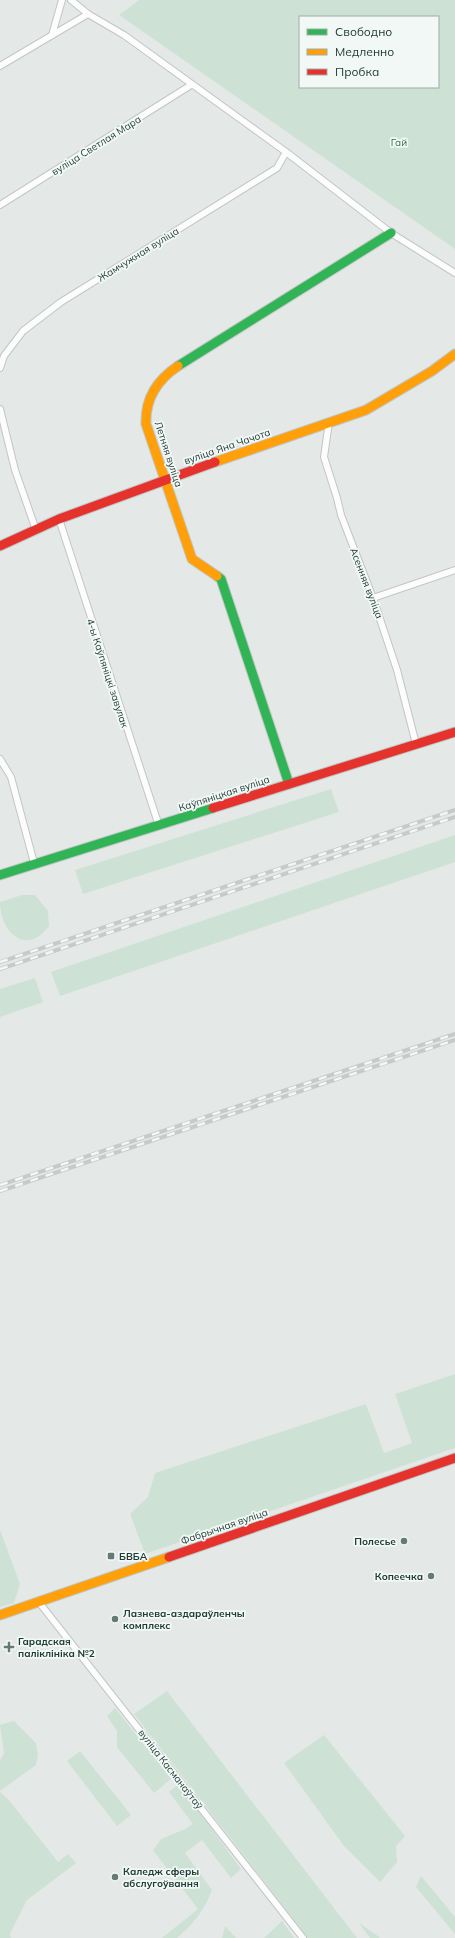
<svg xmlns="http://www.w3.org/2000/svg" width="455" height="1938" font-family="Mulish,sans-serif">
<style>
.green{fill:#cde2d4;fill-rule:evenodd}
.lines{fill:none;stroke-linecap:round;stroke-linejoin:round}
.street-casing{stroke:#c1c6c4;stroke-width:8}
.fast-casing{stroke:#bfc6c4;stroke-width:11}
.slow-casing{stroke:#bfc6c4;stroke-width:11}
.jam-casing{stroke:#bfc6c4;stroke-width:11}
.street{stroke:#fbfcfb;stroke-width:6}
.fast{stroke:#30b455;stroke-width:9}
.slow{stroke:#ff9f0a;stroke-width:9}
.jam{stroke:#e5322d;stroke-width:9}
.rail-casing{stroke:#c7caca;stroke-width:4}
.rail{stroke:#f2f8f5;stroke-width:2.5;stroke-dasharray:8;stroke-linecap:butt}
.poi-dot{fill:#657975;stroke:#f2f8f5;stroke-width:1.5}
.labels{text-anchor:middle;stroke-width:3.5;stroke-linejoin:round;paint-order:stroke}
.park-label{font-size:10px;fill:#2c734b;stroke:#f2f8f5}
.street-label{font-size:10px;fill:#213c37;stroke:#f2f8f5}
.poi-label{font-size:10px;font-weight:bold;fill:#213c37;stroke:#f2f8f5;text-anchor:start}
</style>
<rect width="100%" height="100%" fill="#e4e9e7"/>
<!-- green -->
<g class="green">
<path d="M139 0H455V249L119 15ZM300 17H438V87H300Z"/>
<path d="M331 789 339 812 83 894 75 870Z"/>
<path d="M455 835V862L60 996 51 972Z"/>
<path d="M22 895H35L48 911 49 926C26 957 0 932 0 902Z"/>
<path d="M35 978 43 1002 0 1017V989Z"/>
<path d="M455 1374V1448L145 1554 130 1514 148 1497 155 1473 366 1404 384 1453 412 1443 395 1394Z"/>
<path d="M0 1530 20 1584 14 1603 0 1607Z"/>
<path d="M167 1691 357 1938H308L134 1714Z"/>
<path d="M115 1708 171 1779 154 1793 117 1747V1731L107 1716Z"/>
<path d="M14 1721 36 1743 38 1755 36 1765 0 1791V1760L4 1754 0 1725Z"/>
<path d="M324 1735 405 1836 396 1846 397 1862 380 1882 344 1846 284 1763Z"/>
<path d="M80 1751 131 1815 117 1826 67 1761Z"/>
<path d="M179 1784 241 1869 231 1878 202 1840 185 1853 212 1890C204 1911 194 1923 177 1938H162L198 1909 153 1850 161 1839 185 1829 193 1824 169 1792Z"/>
<path d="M0 1792 8 1799 58 1862 68 1854 76 1863 27 1900 10 1934 11 1938H0Z"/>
<path d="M421 1876 455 1917V1934L416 1887Z"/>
<path d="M282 1921 294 1938H264Z"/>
<path d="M359 1923 378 1936 380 1938H370Z"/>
<path d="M225 1926 236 1938H222Z"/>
</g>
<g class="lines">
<!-- street casing -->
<g class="street-casing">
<g id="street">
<path d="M71 0 88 14 124 35 286 152 391 233 455 273"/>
<path d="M52 35 62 0"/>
<path d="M0 66 88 14"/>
<path d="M0 205 191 85"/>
<path d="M0 368 4 356 23 331 61 302 277 168 286 152"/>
<path d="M0 409 15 470 36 530"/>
<path d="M329 422 324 457 337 498 341 515 373 598 397 670 416 744"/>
<path d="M59 519 159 826"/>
<path d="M373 598 455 570"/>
<path d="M0 759 11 777 34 863"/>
<path d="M38 1601 303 1938"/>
</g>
</g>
<!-- fast casing -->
<g class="fast-casing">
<g id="fast">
<path d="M178 366 391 233"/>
<path d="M217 576 221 579 289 784"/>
<path d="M0 875 213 808"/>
</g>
</g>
<!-- slow casing -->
<g class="slow-casing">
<g id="slow">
<path d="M178 366C157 380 145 398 146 424L192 559 217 576"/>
<path d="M215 462 366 410 432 371 455 354"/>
<path d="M0 1615 169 1557"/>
</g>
</g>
<!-- jam casing -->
<g class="jam-casing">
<g id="jam">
<path d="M0 546 59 519 215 462"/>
<path d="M213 808 455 732"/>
<path d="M169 1557 455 1458"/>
</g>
</g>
<!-- street -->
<use href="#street" class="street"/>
<!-- fast -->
<use href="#fast" class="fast"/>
<!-- slow -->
<use href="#slow" class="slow"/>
<!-- jam -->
<use href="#jam" class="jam"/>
<!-- rail casing -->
<g class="rail-casing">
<g id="rail">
<path d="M0 962 455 810"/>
<path d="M0 969 455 817"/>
<path d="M0 1185 455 1034"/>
<path d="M0 1191 455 1040"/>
</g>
</g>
<!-- rail -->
<use href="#rail" class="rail"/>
</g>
<!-- markers -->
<g class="poi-dot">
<circle cx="404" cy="1541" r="4"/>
<rect x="107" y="1552" width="8" height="8" rx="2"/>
<circle cx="431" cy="1576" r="4"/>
<circle cx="115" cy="1619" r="4"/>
<path d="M7 1641h4v4h4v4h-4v4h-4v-4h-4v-4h4z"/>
<circle cx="115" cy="1877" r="4"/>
</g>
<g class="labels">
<!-- park labels -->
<g class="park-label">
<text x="399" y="146">Гай</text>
</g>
<!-- street labels -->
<g class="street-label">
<text transform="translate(96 145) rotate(-32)" y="4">вуліца Светлая Мара</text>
<text transform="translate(138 254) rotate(-32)" y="4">Жамчужная вуліца</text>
<text transform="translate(227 446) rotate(-19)" y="4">вуліца Яна Чачота</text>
<text transform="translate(169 454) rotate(72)" y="4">Летняя вуліца</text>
<text transform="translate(367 583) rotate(69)" y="4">Асенняя вуліца</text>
<text transform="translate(108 673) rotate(72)" y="4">4-ы Каўпяніцкі завулак</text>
<text transform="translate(224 793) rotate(-18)" y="4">Каўпяніцкая вуліца</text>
<text transform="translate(224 1526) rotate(-19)" y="4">Фабрычная вуліца</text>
<text transform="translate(171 1769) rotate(52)" y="4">вуліца Касманаўтаў</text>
</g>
<!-- poi labels -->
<g class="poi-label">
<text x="396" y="1545" text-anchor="end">Полесье</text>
<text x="119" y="1560">БВБА</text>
<text x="423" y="1580" text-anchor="end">Копеечка</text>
<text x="123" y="1617">Лазнева-аздараўленчы<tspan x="123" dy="12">комплекс</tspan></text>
<text x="18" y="1645">Гарадская<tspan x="18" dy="12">паліклініка №2</tspan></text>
<text x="123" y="1875">Каледж сферы<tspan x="123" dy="12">абслугоўвання</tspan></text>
</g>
</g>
<!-- legend -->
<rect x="299" y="16" width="140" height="72" fill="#f2f8f5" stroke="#9eada9"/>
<rect x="307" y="29" width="20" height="6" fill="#30b455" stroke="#9eada9"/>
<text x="335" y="36" font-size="12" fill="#213c37">Свободно</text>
<rect x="307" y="49" width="20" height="6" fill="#ff9f0a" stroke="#9eada9"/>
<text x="335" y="56" font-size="12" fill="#213c37">Медленно</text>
<rect x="307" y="69" width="20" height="6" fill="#e5322d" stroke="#9eada9"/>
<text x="335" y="76" font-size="12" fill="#213c37">Пробка</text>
</svg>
